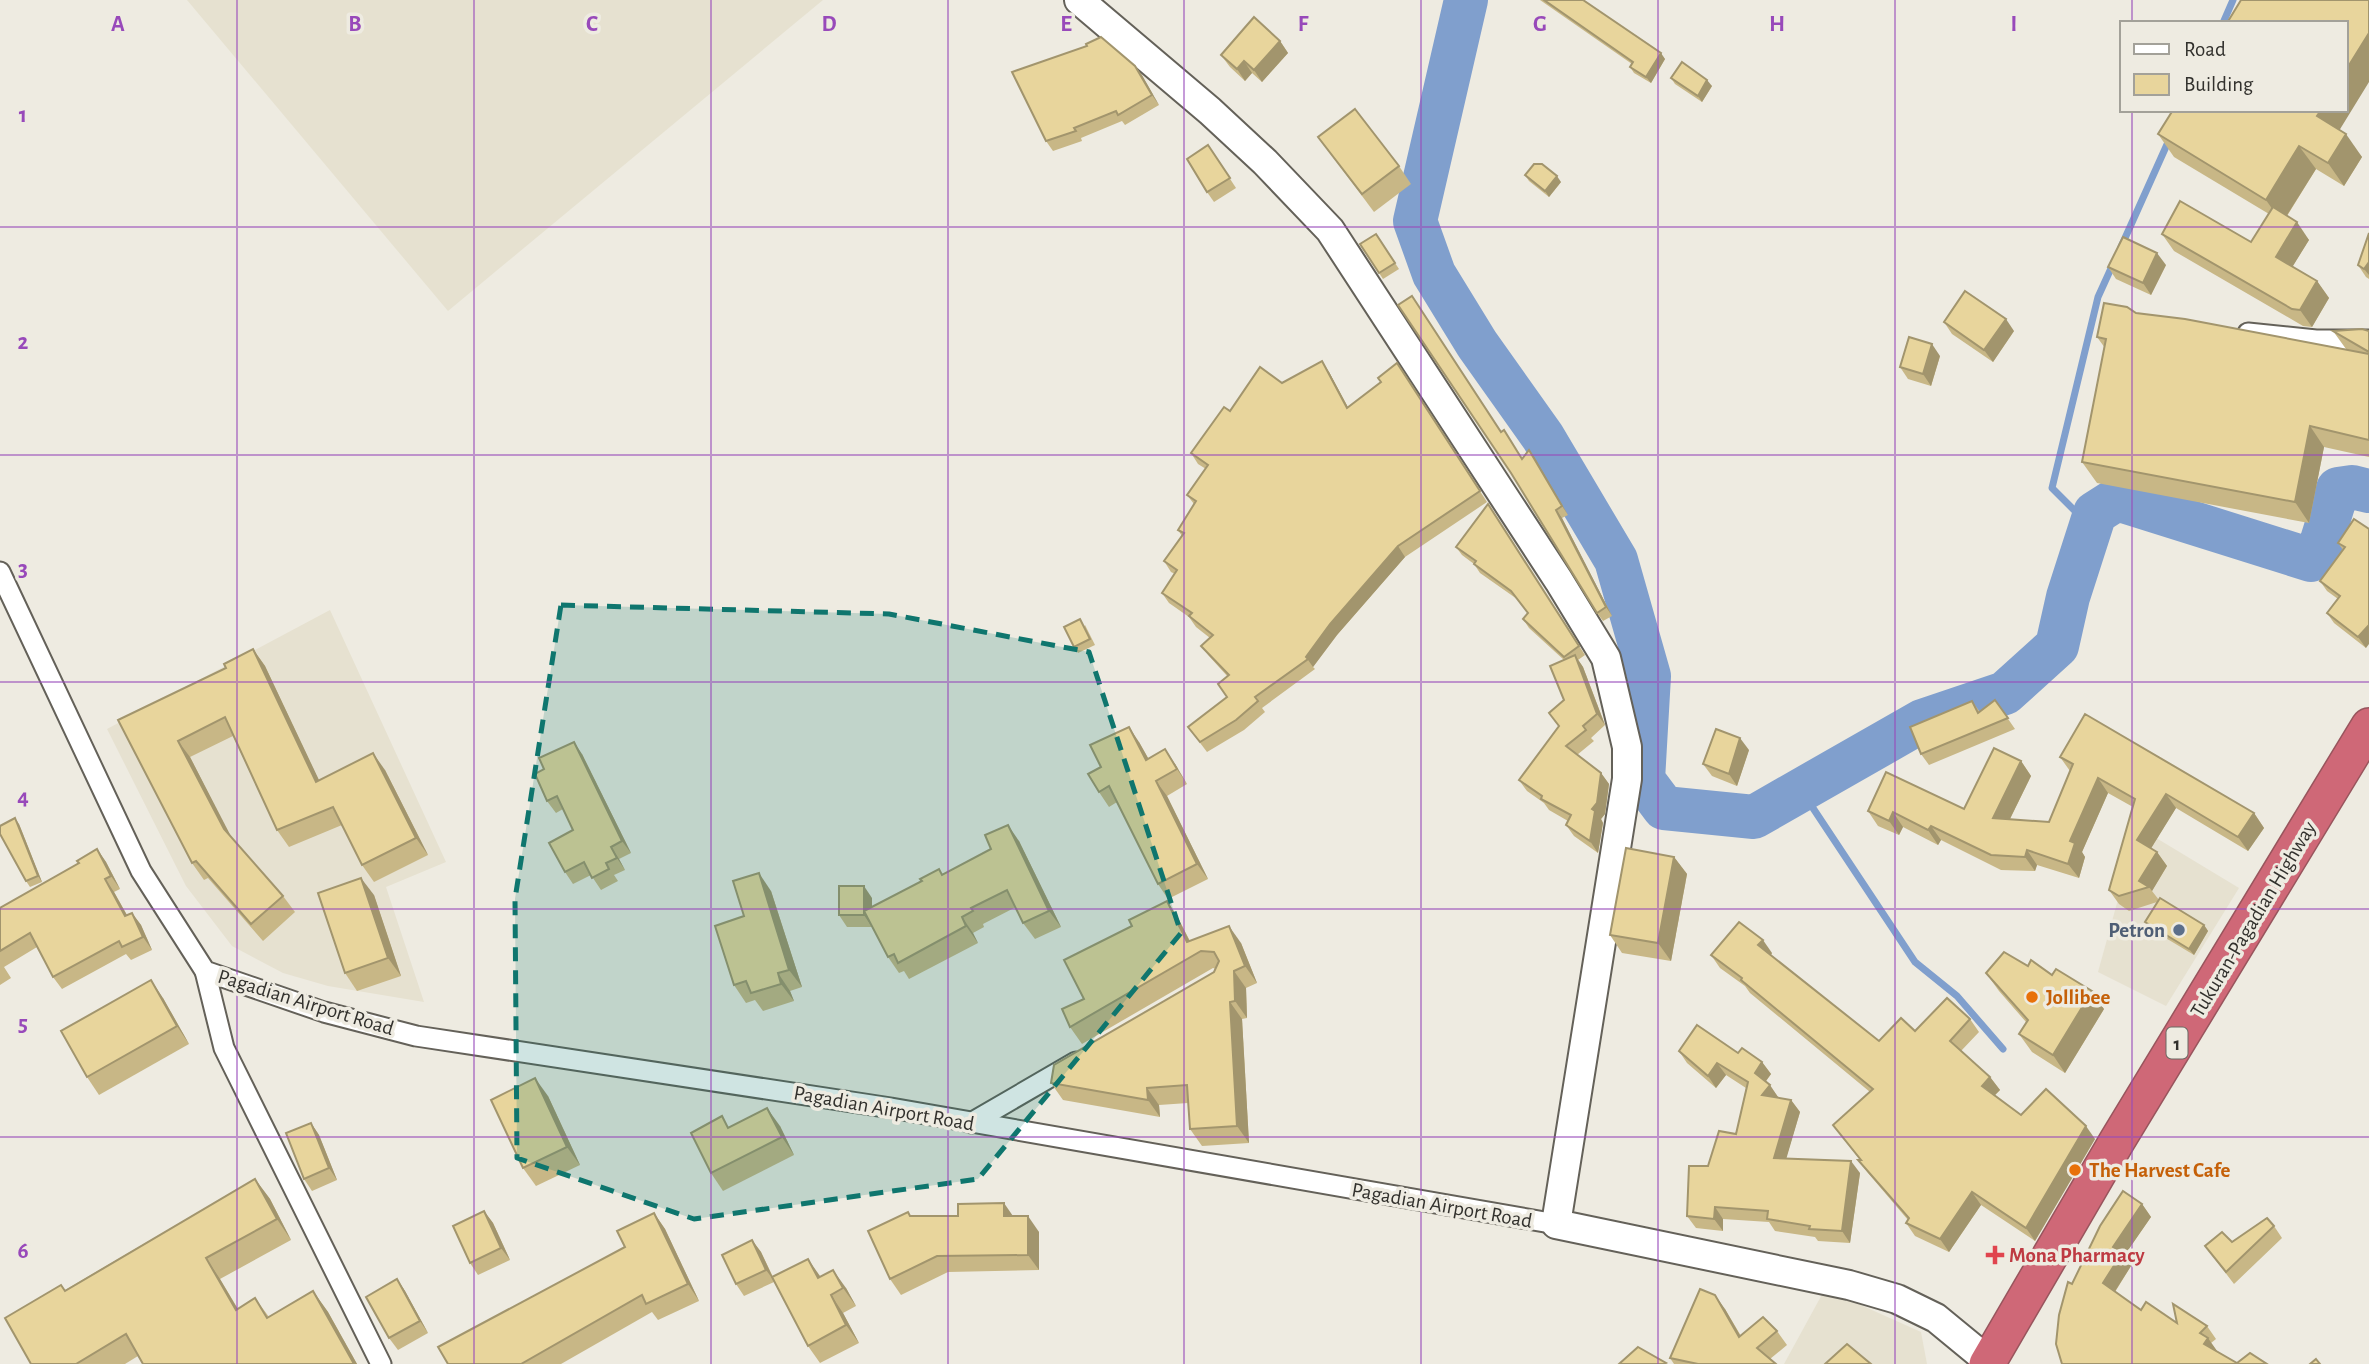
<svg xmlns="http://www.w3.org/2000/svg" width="2369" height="1364" font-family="'Alegreya Sans',sans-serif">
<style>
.built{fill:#e6e1d0}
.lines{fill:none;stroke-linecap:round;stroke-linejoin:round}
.stream{stroke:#809fcd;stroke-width:7}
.river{stroke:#809fcd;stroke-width:44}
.street-casing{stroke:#646159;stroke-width:23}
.secondary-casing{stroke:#646159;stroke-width:32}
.highway-casing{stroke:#98555d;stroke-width:38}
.street{stroke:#fff;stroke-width:19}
.secondary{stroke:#fff;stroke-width:28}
.highway{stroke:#cf6877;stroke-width:35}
.wall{fill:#c8b786}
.shaded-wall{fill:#a2956d}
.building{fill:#e8d59c;stroke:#a2956d;stroke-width:2}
.marked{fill:#0f766e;fill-opacity:0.2;stroke:#0f766e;stroke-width:5;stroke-dasharray:14 9;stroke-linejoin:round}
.grid{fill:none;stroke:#9849ba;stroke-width:2;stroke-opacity:0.55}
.service-dot{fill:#5c6f8a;stroke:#eeebe1;stroke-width:2.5}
.food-dot{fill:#e8710a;stroke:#eeebe1;stroke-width:2.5}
.health-dot{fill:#e0444e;stroke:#eeebe1;stroke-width:2.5}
.labels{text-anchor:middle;stroke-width:7;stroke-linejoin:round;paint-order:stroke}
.shield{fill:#eeebe1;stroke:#6a6963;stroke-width:2}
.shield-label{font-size:19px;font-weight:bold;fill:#32312d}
.street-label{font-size:21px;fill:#32312d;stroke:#eeebe1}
.service-label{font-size:21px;font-weight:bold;fill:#4e5e75;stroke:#eeebe1;text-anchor:end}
.food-label{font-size:21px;font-weight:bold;fill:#c56008;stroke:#eeebe1;text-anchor:start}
.health-label{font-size:21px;font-weight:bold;fill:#be3a42;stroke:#eeebe1;text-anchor:start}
.grid-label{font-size:23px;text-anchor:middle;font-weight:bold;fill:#9849ba;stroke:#eeebe1;stroke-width:7;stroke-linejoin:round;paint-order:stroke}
</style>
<rect width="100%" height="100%" fill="#eeebe1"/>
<!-- built -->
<g class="built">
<path d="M187 0H823L448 311Z"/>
<path d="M330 610 446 862 386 887 424 1002 328 986 283 973 232 946 186 886 107 729Z"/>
<path d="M2138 827 2239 888 2166 1006 2098 972Z"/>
<path d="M1825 1289 1921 1332 1927 1364H1784Z"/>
</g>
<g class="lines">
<!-- stream -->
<g class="stream">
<path d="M2223 23 2233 0"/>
<path d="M2121 247 2169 140"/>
<path d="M2091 527 2052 488 2098 297 2113 264"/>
<path d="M1801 790 1915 962 1957 996 2003 1049"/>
</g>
<!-- river -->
<path class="river" d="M1466 0 1415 221 1434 274 1477 344 1543 437 1616 560 1649 676 1643 780 1664 808 1754 817 1922 721 2005 693 2057 646 2068 597 2095 513 2117 499 2311 560 2319 550 2338 489 2352 487 2369 491"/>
<!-- street casing -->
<g class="street-casing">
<g id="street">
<path d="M2248 333 2316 340H2369"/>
<path d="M0 572 141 871 205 971 324 1012 416 1036 891 1108 1556 1224"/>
<path d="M205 971 224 1048 381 1364"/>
<path d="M971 1123 1076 1062"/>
</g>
</g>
<!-- secondary casing -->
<g class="secondary-casing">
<path id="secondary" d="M1079 0 1210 111 1265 162 1330 230 1559 581 1606 658 1627 747V779L1556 1224 1849 1285 1897 1299 1936 1318 1992 1364"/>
</g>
<!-- highway casing -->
<g class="highway-casing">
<path id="highway" d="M1987 1364 2117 1141 2369 726"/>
</g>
<!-- street -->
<use href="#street" class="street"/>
<!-- secondary -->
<use href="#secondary" class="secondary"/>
<!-- highway -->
<use href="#highway" class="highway"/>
</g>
<!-- wall -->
<g class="wall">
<path d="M1540 0H1583L1665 59 1651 83 1634 73 1630 67 1632 64Z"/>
<path d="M1280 41 1288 53 1262 82 1252 73 1245 81 1230 67 1221 55Z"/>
<path d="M1135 66 1159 105 1125 125 1122 121 1081 138 1082 141 1053 151 1046 141Z"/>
<path d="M1671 78 1712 86 1702 102 1675 84Z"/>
<path d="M2339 130 2362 157 2344 186 2316 169 2287 216 2309 240 2292 267 2317 281 2329 298 2312 327 2303 326 2174 251 2162 234 2251 242 2269 214 2174 157 2158 134Z"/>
<path d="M1318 137 1399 166 1411 184 1374 212Z"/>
<path d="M1208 145 1236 188 1214 202 1207 192Z"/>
<path d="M1525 175 1561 182 1549 197 1529 181Z"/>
<path d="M2369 233V279L2366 277 2358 265Z"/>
<path d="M1376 234 1399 269 1383 279 1360 244Z"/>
<path d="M2166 265 2151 295 2116 279 2108 267Z"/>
<path d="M2136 313 2346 349 2333 331H2369V457L2324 447 2309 523 2097 483 2082 462 2105 348 2097 337Z"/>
<path d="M1944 322 2014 331 1993 362 1952 334Z"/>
<path d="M1940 356 1931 386 1908 379 1900 367Z"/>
<path d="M1329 372 1348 407 1404 374 1487 502 1405 557 1337 635 1313 667 1315 669 1262 708 1265 712 1244 730 1207 752 1188 727 1227 697 1228 677 1209 656 1201 646 1210 638 1196 627 1189 617 1169 603 1162 593 1175 574 1171 572 1164 561 1182 536 1178 530 1194 504 1187 495 1206 469 1198 464 1191 453 1230 411 1282 383Z"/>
<path d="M1502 432 1522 458 1529 450 1568 515 1562 518 1612 616 1603 621 1597 613Z"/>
<path d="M1488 504 1585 655 1578 660 1583 667 1605 725 1591 738 1594 741 1577 755 1601 773 1609 784 1605 814 1601 819 1603 823 1598 853 1574 836 1566 825 1568 821 1549 810 1544 803 1527 791 1519 780 1559 727 1549 713 1564 700V660L1529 628 1523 619 1528 613 1517 599 1480 573 1474 564 1462 555 1456 547Z"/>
<path d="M2369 529 2366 648 2334 623 2327 613 2338 599 2327 591 2320 581 2343 550 2338 543Z"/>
<path d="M1085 625 1095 645 1078 653 1074 647Z"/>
<path d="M253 649 265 666 319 781 385 770 428 855 374 882 362 865 342 825 289 847 277 830 233 736 190 757 231 838 283 896 295 912 263 941 208 878 204 880 192 863 118 720 226 668Z"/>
<path d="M1995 700 2015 729 1929 765 1921 754 1972 701 1980 712Z"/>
<path d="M1139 742 1148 758 1175 764 1187 784 1167 796 1208 879 1168 899 1158 884 1117 802 1109 807 1099 792 1101 767Z"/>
<path d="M1749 750 1737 786 1712 776 1703 764Z"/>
<path d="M582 754 631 853 619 859 625 870 614 875 618 881 601 890 591 875 573 884 565 872 573 830 563 809 556 813 547 801Z"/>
<path d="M2060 757 2254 813 2264 828 2248 851 2176 808 2151 848 2157 852 2167 866 2152 891 2159 900 2204 925 2208 931 2194 955 2149 928 2145 922 2157 902 2129 911 2119 904 2109 890 2133 807 2108 793 2082 852 2085 857 2079 878 2037 865 2035 871 2001 870 1941 840 1938 845 1903 827 1899 835 1878 826 1868 811 1964 809 2021 761 2031 776 2010 819 2049 822 2070 771Z"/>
<path d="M19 824 42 882 30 887 26 881Z"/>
<path d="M1019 841 1061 927 1035 939 1023 923 1016 907 983 924 984 927 973 933 978 943 909 979 904 971 899 973 888 957 872 927H847L839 915 872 898V907L943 874Z"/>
<path d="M97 849 106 862 120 889 114 892 127 915 132 913 141 925 152 950 131 960 126 954 62 989 53 977 37 947 4 967 11 978 0 985V908L79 863Z"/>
<path d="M1674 857 1687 874 1671 961 1622 953 1610 935Z"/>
<path d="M771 891 802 987 790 991 794 1001 763 1011 755 1000 746 1003 734 985 744 916Z"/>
<path d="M374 895 401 976 357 991 345 973Z"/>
<path d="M1167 901 1178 918 1190 941 1241 943 1257 983 1246 988 1247 1018 1242 1019 1249 1143 1202 1146 1190 1129 1188 1103 1159 1105 1160 1117 1063 1100 1051 1083 1214 972 1216 969 1213 968 1082 1044 1070 1027 1132 926Z"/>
<path d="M1772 953 1771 955 1879 1041 1915 1031 1970 1019 1979 1032 1961 1051 1990 1077 2000 1090 1994 1096 2021 1115 2095 1139 2035 1241 1981 1205 1949 1252 1915 1236 1906 1223 1908 1220 1868 1173 1858 1160H1860L1833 1125 1870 1092 1750 993 1745 986 1720 968 1711 955Z"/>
<path d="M2028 966 2104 1009 2065 1073 2032 1052 2019 1034 2026 1022 1999 991 1986 973Z"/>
<path d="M163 998 189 1044 99 1095 87 1077Z"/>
<path d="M1679 1051 1738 1053 1762 1062 1771 1074 1766 1081 1778 1097 1777 1098 1791 1100 1800 1112 1786 1158 1860 1173 1850 1243 1818 1241 1815 1237 1775 1231 1769 1222 1723 1219V1231L1696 1228 1687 1216 1708 1166 1736 1134 1746 1088 1726 1075 1716 1088 1687 1063Z"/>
<path d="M548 1096 580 1165 536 1186 523 1168Z"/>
<path d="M311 1123 319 1135 337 1180 312 1191 304 1179Z"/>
<path d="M780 1126 794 1155 723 1191 711 1173 730 1127Z"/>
<path d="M255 1179 270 1199 291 1240 220 1279 238 1309 255 1298 269 1317 313 1291 328 1312 357 1364H143L138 1356 125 1364H31L65 1290Z"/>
<path d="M2142 1204 2151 1217 2124 1256 2131 1266 2115 1292 2141 1310 2177 1323 2207 1326 2216 1339 2211 1343 2217 1351 2237 1363 2267 1364H2062L2072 1284Z"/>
<path d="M484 1211 493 1223 510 1260 478 1275 470 1263Z"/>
<path d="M654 1213 665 1229 699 1301 658 1320 652 1312 561 1364H448L625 1247Z"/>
<path d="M911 1216H1013L1039 1232V1270L948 1272 901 1295 890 1279Z"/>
<path d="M2274 1226 2282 1238 2234 1284 2205 1246 2232 1242Z"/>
<path d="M752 1240 761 1252 773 1277H820L846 1288 856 1306 843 1313 859 1343 820 1363 808 1346 774 1282 744 1296 736 1284Z"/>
<path d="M397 1279 405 1291 428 1333 398 1350 389 1338Z"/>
<path d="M1725 1309 1741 1336 1777 1331 1787 1345 1770 1359 1776 1364H1674L1670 1358Z"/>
</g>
<!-- shaded-wall -->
<g class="shaded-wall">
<path d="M2369 33V82L2334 139 2317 116 2321 110H2346V70Z"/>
<path d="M1280 41 1288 53 1262 82 1254 70Z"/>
<path d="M1661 53 1665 59 1651 83 1646 77Z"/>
<path d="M1244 61 1252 73 1245 81 1237 69Z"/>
<path d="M1135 66 1142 75 1159 105 1152 95Z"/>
<path d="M1707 80 1712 86 1702 102 1698 96Z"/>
<path d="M2346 134 2362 157 2344 186 2328 163Z"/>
<path d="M2299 146 2316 169 2282 223 2266 200Z"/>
<path d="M1557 176 1561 182 1549 197 1545 191Z"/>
<path d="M2297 222 2309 240 2288 274 2276 257Z"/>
<path d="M2157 253 2166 265 2151 295 2143 283Z"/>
<path d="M2369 262V275L2364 269Z"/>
<path d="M2317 281 2329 298 2312 327 2300 310Z"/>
<path d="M2006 319 2014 331 1993 362 1984 350Z"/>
<path d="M1932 344 1940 356 1931 386 1923 374Z"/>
<path d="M1322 361 1329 372 1354 419 1347 408Z"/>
<path d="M2310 426 2324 447 2309 523 2295 502Z"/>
<path d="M1529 450 1535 458 1568 515 1562 506Z"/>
<path d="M1556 510 1562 518 1612 616 1606 607Z"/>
<path d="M1398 546 1405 557 1337 635 1313 667 1306 657 1330 624Z"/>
<path d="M2369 625V644L2366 648 2358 637Z"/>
<path d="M253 649 265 666 328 799 316 782Z"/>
<path d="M1575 655 1583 667 1605 725 1597 714Z"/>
<path d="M1129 727 1139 742 1157 774 1146 760Z"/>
<path d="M1740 738 1749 750 1737 786 1729 774Z"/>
<path d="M178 741 190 757 236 846 224 829Z"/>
<path d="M574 742 582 754 631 853 622 841Z"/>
<path d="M1165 749 1175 764 1187 784 1177 769Z"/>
<path d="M373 753 385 770 428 855 416 838Z"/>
<path d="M2021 761 2031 776 2003 833 1993 818Z"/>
<path d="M1601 773 1609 784 1605 814 1601 819 1603 823 1598 853 1590 841 1592 809Z"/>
<path d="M2098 778 2108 793 2082 852 2085 857 2079 878 2068 864 2070 841Z"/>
<path d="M1156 781 1167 796 1208 879 1197 864Z"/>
<path d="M2166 794 2176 808 2147 855 2137 840Z"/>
<path d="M1893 812 1903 827 1899 835 1889 821Z"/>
<path d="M2254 813 2264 828 2248 851 2238 837Z"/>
<path d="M15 818 19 824 42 882 38 876Z"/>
<path d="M1008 825 1019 841 1061 927 1049 911Z"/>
<path d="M1931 826 1941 840 1938 845 1928 830Z"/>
<path d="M611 847 619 859 625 870 617 858Z"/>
<path d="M97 849 106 862 120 889 111 876Z"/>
<path d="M2027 850 2037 865 2035 871 2025 857Z"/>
<path d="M2157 852 2167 866 2152 891 2149 887 2139 881Z"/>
<path d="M1674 857 1687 874 1671 961 1658 943Z"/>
<path d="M759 873 771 891 802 987 789 970Z"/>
<path d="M361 878 374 895 401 976 388 958Z"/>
<path d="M105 879 114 892 134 928 125 916Z"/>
<path d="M864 886 872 898V927L864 915Z"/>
<path d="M1167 901 1178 918 1196 954 1187 942Z"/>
<path d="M132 913 141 925 152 950 143 937Z"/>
<path d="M962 917 973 933 978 943 966 926Z"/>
<path d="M2204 925 2208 931 2194 955 2189 949Z"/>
<path d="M1229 926 1241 943 1257 983 1245 966Z"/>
<path d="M1763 940 1772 953 1768 959 1758 945Z"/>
<path d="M1234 971 1246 988 1247 1018 1235 1001Z"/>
<path d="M778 973 790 991 794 1001 781 984Z"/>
<path d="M151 980 163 998 189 1044 177 1026Z"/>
<path d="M2092 991 2104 1009 2065 1073 2053 1055Z"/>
<path d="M1230 1002 1242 1019 1249 1143 1237 1126Z"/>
<path d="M1762 1062 1771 1074 1763 1085 1755 1073Z"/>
<path d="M1717 1063 1726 1075 1716 1088 1708 1076Z"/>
<path d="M1990 1077 2000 1090 1991 1099 1982 1086Z"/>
<path d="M535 1078 548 1096 580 1165 567 1147Z"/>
<path d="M1770 1085 1778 1097 1770 1107 1762 1095Z"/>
<path d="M1147 1088 1159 1105 1160 1117 1148 1100Z"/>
<path d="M1791 1100 1800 1112 1783 1170 1774 1158Z"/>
<path d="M767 1108 780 1126 794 1155 782 1137Z"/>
<path d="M311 1123 319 1135 337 1180 329 1168Z"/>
<path d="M2086 1126 2095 1139 2035 1241 2026 1228Z"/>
<path d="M1851 1161 1860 1173 1850 1243 1842 1231Z"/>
<path d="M255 1179 270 1199 291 1240 277 1219Z"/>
<path d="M1972 1192 1981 1205 1949 1252 1940 1239Z"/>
<path d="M1004 1203 1015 1219 1004 1216Z"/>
<path d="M2142 1204 2151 1217 2124 1256 2131 1266 2112 1296 2103 1283 2113 1247Z"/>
<path d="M1715 1207 1723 1219V1231L1714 1219Z"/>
<path d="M484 1211 493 1223 510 1260 501 1248Z"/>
<path d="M654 1213 665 1229 699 1301 688 1284Z"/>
<path d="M1028 1216 1039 1232V1270L1028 1255Z"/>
<path d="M752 1240 761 1252 775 1282 766 1270Z"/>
<path d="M206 1258 220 1279 250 1330 236 1310Z"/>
<path d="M808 1259 820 1276 831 1296 818 1278Z"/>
<path d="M833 1270 846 1288 856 1306 843 1288Z"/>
<path d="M397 1279 405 1291 428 1333 420 1321Z"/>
<path d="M313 1291 328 1312 357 1364H354Z"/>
<path d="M831 1295 843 1313 859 1343 846 1325Z"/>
<path d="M1715 1295 1725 1309 1749 1351 1739 1337Z"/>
<path d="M2208 1338 2217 1351 2204 1344Z"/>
</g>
<!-- building -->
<g class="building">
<path d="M1544 0H1583L1661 53 1646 77 1630 67 1633 62Z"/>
<path d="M2241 0H2369V33L2346 70V23H2227Z"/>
<path d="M1254 17 1280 41 1254 70 1244 61 1237 69 1221 55Z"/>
<path d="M1101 37 1135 66 1152 95 1118 115 1116 111 1074 128 1076 131 1046 141 1012 72 1087 46 1086 44Z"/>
<path d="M1682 62 1707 80 1698 96 1671 78Z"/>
<path d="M1355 109 1399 166 1362 194 1318 137Z"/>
<path d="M2173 110H2321L2317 116 2346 134 2328 163 2299 146 2266 200 2158 134Z"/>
<path d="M1208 145 1230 178 1207 192 1187 159Z"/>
<path d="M1534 164H1542L1557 176 1545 191 1525 175Z"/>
<path d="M2180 201 2251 242 2273 207 2297 222 2276 257 2317 281 2300 310 2292 309 2162 234Z"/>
<path d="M2369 233V262L2364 269 2358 265Z"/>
<path d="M1376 234 1395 263 1379 273 1360 244Z"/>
<path d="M2123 237 2157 253 2143 283 2108 267Z"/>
<path d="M1965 291 2006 319 1984 350 1944 322Z"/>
<path d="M1412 296 1501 432 1504 430 1522 459 1529 450 1562 506 1556 510 1606 607 1597 613 1511 473 1398 305Z"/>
<path d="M2104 303 2127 307 2136 313 2185 319 2369 354V440L2310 426 2295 502 2082 462 2106 339 2097 337Z"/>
<path d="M2362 329 2369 331V352L2333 331Z"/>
<path d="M1909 337 1932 344 1923 374 1900 367Z"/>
<path d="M1322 361 1347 408 1381 382 1378 378 1397 363 1480 491 1398 546 1330 624 1306 657 1308 659 1255 697 1258 701 1236 720 1200 742 1188 727 1227 697 1218 684 1229 675 1201 646 1213 635 1189 616 1192 613 1162 593 1177 570 1164 561 1184 533 1178 530 1196 501 1187 495 1208 465 1191 453 1224 407 1230 411 1260 367 1282 383Z"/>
<path d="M1488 504 1579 646 1564 657 1523 619 1528 613 1511 591 1474 564 1476 561 1456 547Z"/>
<path d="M2354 519 2369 529V625L2358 637 2327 613 2340 596 2320 581 2345 547 2338 543Z"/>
<path d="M1080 619 1090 639 1074 647 1064 627Z"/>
<path d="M253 649 316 782 373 753 416 838 362 865 333 807 277 830 225 717 178 741 224 829 283 896 251 924 196 861 192 863 118 720 226 668 224 664Z"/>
<path d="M1575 655 1597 714 1583 726 1586 730 1566 746 1601 773 1597 803 1592 809 1595 811 1590 841 1566 825 1571 815 1541 799 1542 796 1519 780 1559 726 1549 713 1564 700 1550 666Z"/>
<path d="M1995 700 2008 718 1921 754 1910 727 1972 701 1978 713Z"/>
<path d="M2085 714 2254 813 2238 837 2166 794 2137 840 2157 852 2139 881 2149 887 2119 896 2109 890 2135 799 2098 778 2070 841 2075 843 2068 864 2027 850 2025 857 1991 855 1931 826 1928 830 1893 812 1889 821 1868 811 1886 772 1964 809 1994 748 2021 761 1993 818 2049 822 2073 764 2060 757Z"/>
<path d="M1129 727 1146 760 1165 749 1177 769 1156 781 1197 864 1158 884 1109 786 1099 792 1088 774 1101 767 1090 745Z"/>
<path d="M1716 729 1740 738 1729 774 1703 764Z"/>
<path d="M574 742 622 841 611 847 617 858 606 863 609 869 592 878 584 862 565 872 549 843 573 830 557 796 547 801 535 774 544 769 539 758Z"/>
<path d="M15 818 38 876 26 881 0 834V826Z"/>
<path d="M1008 825 1049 911 1023 923 1007 890 971 908 973 911 962 917 966 926 898 963 894 954 888 957 864 911 922 881 920 879 939 869 942 875 991 849 985 835Z"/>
<path d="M1626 848 1674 857 1658 943 1610 935Z"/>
<path d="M97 849 111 876 105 879 125 916 132 913 143 937 122 947 119 941 53 977 30 933 0 951V908L79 863 77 861Z"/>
<path d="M759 873 789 970 778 973 781 984 751 993 746 981 734 985 715 926 744 916 733 881Z"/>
<path d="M361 878 388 958 345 973 318 893Z"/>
<rect x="839" y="886" width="25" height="29"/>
<path d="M2160 898 2204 925 2189 949 2145 922Z"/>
<path d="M1167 901 1187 942 1229 926 1245 966 1234 971 1235 1001 1230 1002 1237 1126 1190 1129 1187 1085 1147 1088 1148 1100 1051 1083 1054 1065 1214 972 1219 961 1214 952 1201 951 1070 1027 1062 1009 1084 999 1064 960 1132 926 1129 920Z"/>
<path d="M1739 922 1763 940 1758 945 1879 1041 1901 1018 1915 1031 1947 998 1970 1019 1950 1041 1990 1077 1982 1086 2021 1115 2046 1089 2086 1126 2026 1228 1972 1192 1940 1239 1906 1223 1909 1218 1858 1160H1861L1833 1125 1873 1089 1741 980 1742 978 1711 955Z"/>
<path d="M2004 952 2028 966 2031 960 2052 975 2056 969 2092 991 2053 1055 2019 1034 2028 1020 1986 973Z"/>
<path d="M151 980 177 1026 87 1077 61 1031Z"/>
<path d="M1697 1025 1738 1053 1742 1048 1762 1062 1755 1073 1770 1085 1762 1095 1791 1100 1774 1158 1851 1161 1842 1231 1809 1229 1810 1226 1767 1219 1768 1211 1715 1207 1714 1219 1687 1216 1689 1166H1708L1719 1131 1736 1134 1748 1082 1717 1063 1708 1076 1679 1051Z"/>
<path d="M535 1078 567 1147 523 1168 491 1100Z"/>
<path d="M767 1108 782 1137 711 1173 691 1133 722 1116 728 1128Z"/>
<path d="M311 1123 329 1168 304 1179 286 1133Z"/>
<path d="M255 1179 277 1219 206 1258 236 1310 255 1298 267 1318 313 1291 354 1364H143L126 1334 76 1364H31L5 1318 61 1285 65 1291Z"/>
<path d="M2123 1191 2142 1204 2113 1247 2122 1253 2103 1283 2141 1310 2146 1302 2177 1323 2173 1304 2207 1326 2200 1333 2208 1338 2204 1344 2237 1363 2250 1353 2267 1364H2062L2056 1344 2059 1315 2068 1282 2072 1284 2100 1226Z"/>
<path d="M1004 1203V1216H1028V1255L937 1256 890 1279 868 1231 908 1212 910 1216H958V1204Z"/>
<path d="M484 1211 501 1248 470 1263 453 1226Z"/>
<path d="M654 1213 688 1284 646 1304 642 1295 521 1364H448L438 1347 625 1247 617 1231Z"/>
<path d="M2267 1218 2274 1226 2226 1272 2205 1246 2222 1232 2232 1242Z"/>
<path d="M752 1240 766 1270 736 1284 722 1255Z"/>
<path d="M808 1259 818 1278 833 1270 843 1288 831 1295 846 1325 808 1346 772 1277Z"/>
<path d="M397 1279 420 1321 389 1338 366 1297Z"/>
<path d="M1700 1289 1715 1295 1739 1337 1763 1317 1777 1331 1757 1348 1776 1364H1698L1670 1358Z"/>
<path d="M1847 1344 1871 1364H1825Z"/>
<path d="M1638 1347 1666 1363 1664 1364H1619Z"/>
<path d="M2316 1359 2320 1364H2310Z"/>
</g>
<!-- marked area -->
<path class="marked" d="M561 605 889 614 1089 652 1181 933 978 1179 694 1219 517 1158 515 899Z"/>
<!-- grid -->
<path class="grid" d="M237 0V1364M474 0V1364M711 0V1364M948 0V1364M1184 0V1364M1421 0V1364M1658 0V1364M1895 0V1364M2132 0V23M2132 110V1364M0 227H2369M0 455H2369M0 682H2369M0 909H2369M0 1137H2369"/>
<!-- markers -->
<circle class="service-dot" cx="2179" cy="930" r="7"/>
<g class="food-dot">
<circle cx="2032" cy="997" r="7"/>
<circle cx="2075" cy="1170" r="7"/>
</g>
<path class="health-dot" d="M1991.5 1244.5h7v7h7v7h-7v7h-7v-7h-7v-7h7z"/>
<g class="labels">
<!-- shield labels -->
<rect class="shield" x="2166.5" y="1027.5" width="21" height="31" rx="5"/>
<g class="shield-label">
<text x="2177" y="1050">1</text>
</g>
<!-- street labels -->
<g class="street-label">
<text transform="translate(2253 919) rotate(-59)" y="7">Tukuran-Pagadian Highway</text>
<text transform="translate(306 1002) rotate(17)" y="7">Pagadian Airport Road</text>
<text transform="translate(884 1108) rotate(10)" y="7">Pagadian Airport Road</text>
<text transform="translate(1442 1205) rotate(10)" y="7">Pagadian Airport Road</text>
</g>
<!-- service labels -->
<g class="service-label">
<text x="2165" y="937">Petron</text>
</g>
<!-- food labels -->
<g class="food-label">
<text x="2046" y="1004">Jollibee</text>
<text x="2089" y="1177">The Harvest Cafe</text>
</g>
<!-- health labels -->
<g class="health-label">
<text x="2009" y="1262">Mona Pharmacy</text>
</g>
</g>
<g class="grid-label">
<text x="118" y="31">A</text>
<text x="355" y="31">B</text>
<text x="592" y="31">C</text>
<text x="829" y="31">D</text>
<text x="1066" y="31">E</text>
<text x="1303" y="31">F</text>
<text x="1540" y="31">G</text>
<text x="1777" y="31">H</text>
<text x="2014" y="31">I</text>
<text x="23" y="122">1</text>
<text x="23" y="349">2</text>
<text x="23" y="576">3</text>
<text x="23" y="804">4</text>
<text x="23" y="1031">5</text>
<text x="23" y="1258">6</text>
</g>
<!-- legend -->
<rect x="2120" y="21" width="228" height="91" fill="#eeebe1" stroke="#a3a199" stroke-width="2"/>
<rect x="2134" y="44" width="35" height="10" fill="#ffffff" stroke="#a3a199" stroke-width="2"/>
<text x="2184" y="56" font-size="21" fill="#32312d">Road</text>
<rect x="2134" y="74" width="35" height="21" fill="#e8d59c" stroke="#a3a199" stroke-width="2"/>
<text x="2184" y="91" font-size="21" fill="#32312d">Building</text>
</svg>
